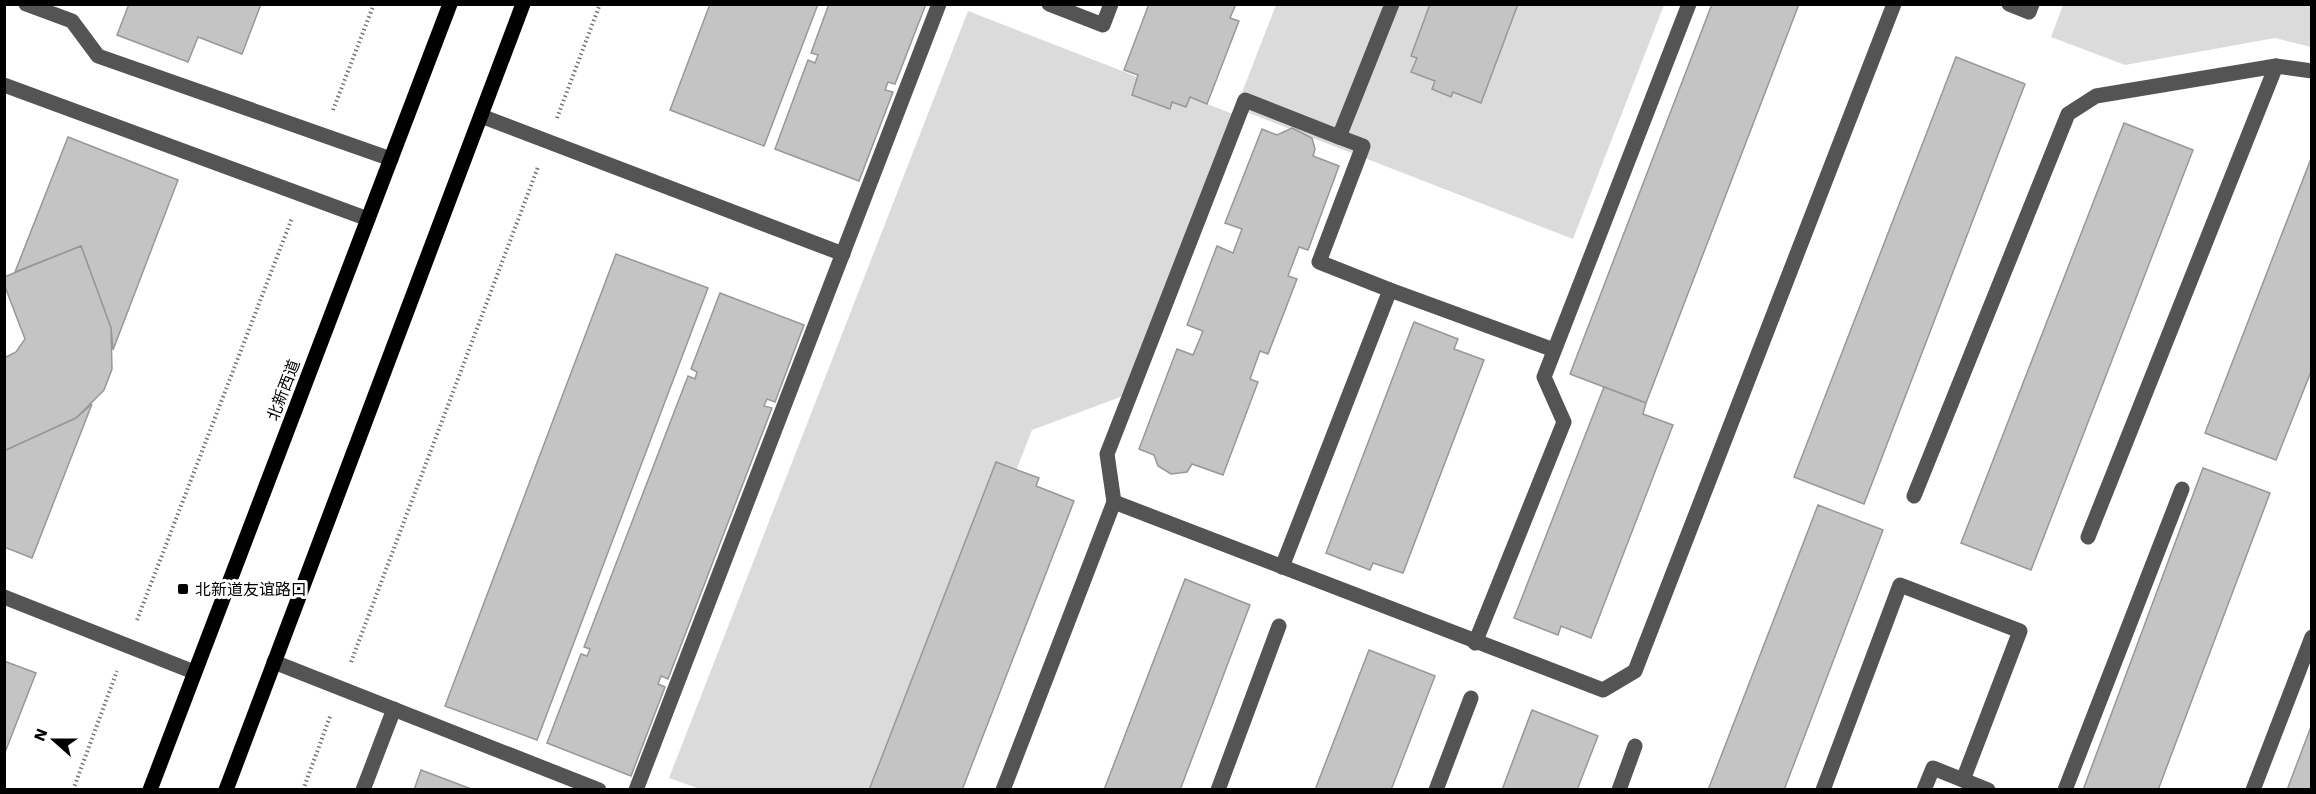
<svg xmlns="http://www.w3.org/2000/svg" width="2316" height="794" font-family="'Work Sans','Noto Sans SC',sans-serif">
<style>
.green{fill:#dbdbdb}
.building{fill:#c4c4c4;stroke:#989898;stroke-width:1.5}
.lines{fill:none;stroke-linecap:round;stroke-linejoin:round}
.path{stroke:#767676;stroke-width:4;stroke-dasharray:1.5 3;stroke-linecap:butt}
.minor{stroke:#545454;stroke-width:15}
.major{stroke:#000;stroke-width:15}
.poi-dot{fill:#000;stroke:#fff;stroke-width:2}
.labels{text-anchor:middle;stroke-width:6;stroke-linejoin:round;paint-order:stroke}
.street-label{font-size:16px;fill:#000;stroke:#fff}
.poi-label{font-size:16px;fill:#000;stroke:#fff;text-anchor:start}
</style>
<rect width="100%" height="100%" fill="#fff"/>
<!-- green -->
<g class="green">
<path d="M1276 5H1664L1573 239 1236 108Z"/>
<path d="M2063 5H2311V47L2275 38 2125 65 2051 37Z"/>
<path d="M968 11 1238 116 1131 393 1032 430 892 789H700L669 778Z"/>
</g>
<!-- building -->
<g class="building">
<path d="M129 4H261L242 54 198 37 188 62 117 35Z"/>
<path d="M710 4H818L764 146 670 110Z"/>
<path d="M829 4H926L895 84 888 82 885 90 893 92 859 181 775 149 808 60 815 63 818 55 811 53Z"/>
<path d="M1149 4H1236L1230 18 1239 21 1207 104 1190 97 1186 107 1172 102 1170 109 1132 95 1138 75 1124 70Z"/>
<path d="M1430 4H1518L1481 103 1453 92 1451 97 1432 89 1435 81 1411 72 1417 58 1411 56Z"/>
<path d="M1712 4H1799L1646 403 1570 374Z"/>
<path d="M1956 57 2025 84 1864 504 1794 477Z"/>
<path d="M2124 123 2193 150 2031 570 1961 543Z"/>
<path d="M1292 128 1312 138 1315 149 1313 156 1339 166 1308 250 1299 247 1288 276 1297 279 1268 354 1260 351 1250 379 1258 382 1223 475 1192 464 1187 472 1171 474 1158 466 1154 455 1139 449 1177 349 1193 355 1203 331 1187 325 1217 246 1233 253 1242 229 1225 223 1262 129 1277 135Z"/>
<path d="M68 137 178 180 113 350 111 328 81 246 15 272Z"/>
<path d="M2312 156V369L2276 460 2205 433Z"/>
<path d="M81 246 111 328 112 369 104 390 76 418 4 451V358L16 352 25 339 4 284V277Z"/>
<path d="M616 254 708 288 537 740 445 706Z"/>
<path d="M720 293 804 325 775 402 767 399 764 406 772 408 668 679 661 676 658 684 665 687 631 776 547 743 581 654 587 656 590 649 584 647 688 376 695 379 697 372 691 369Z"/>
<path d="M1414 322 1458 339 1454 349 1484 360 1403 573 1373 563 1370 570 1326 553Z"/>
<path d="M1604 387 1646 403 1643 414 1673 425 1591 638 1561 626 1558 635 1514 618Z"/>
<path d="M92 404 32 558 4 547V451L76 418Z"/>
<path d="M996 462 1039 478 1036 486 1074 501 962 790H869Z"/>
<path d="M2203 468 2270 493 2158 790H2083Z"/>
<path d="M1818 505 1883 530 1784 790H1708Z"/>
<path d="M1185 579 1250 605 1180 790H1104Z"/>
<path d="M1369 650 1435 676 1391 790H1315Z"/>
<path d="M4 661 36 673 4 755Z"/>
<path d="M1532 710 1598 736 1577 790H1502Z"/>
<path d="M2312 724V790H2287Z"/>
<path d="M421 770 474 790H414Z"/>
</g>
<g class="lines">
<!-- path -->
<g class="path">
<path d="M333 110 374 4"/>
<path d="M557 118 600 4"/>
<path d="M137 620 292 218"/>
<path d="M351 662 538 167"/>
<path d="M73 790 117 671"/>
<path d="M303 790 331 714"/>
</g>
<!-- minor -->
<g class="minor">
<path d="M26 4 72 21 98 56 391 159"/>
<path d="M1049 4 1103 25 1111 4"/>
<path d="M2009 4 2029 12 2032 4"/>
<path d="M4 85 368 219"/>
<path d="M481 116 843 254"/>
<path d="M1390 290 1554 350"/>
<path d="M1914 496 2068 114 2096 96 2276 66 2312 71"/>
<path d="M1114 502 1107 454 1245 100 1339 137 1392 4"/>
<path d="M2088 537 2276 66"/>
<path d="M1282 567 1390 290 1319 262 1363 146 1339 137"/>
<path d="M4 597 194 672"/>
<path d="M1475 643 1564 422 1544 377 1689 4"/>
<path d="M274 662 599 790"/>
<path d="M363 790 394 709"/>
<path d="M636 790 939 4"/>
<path d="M1003 790 1114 502 1603 690 1635 671 1894 4"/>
<path d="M1218 790 1279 626"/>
<path d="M1436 790 1471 698"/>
<path d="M1619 790 1635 746"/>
<path d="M1823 790 1900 585 2020 631 1963 780"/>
<path d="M1924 790 1933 768 1988 790"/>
<path d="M2065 790 2182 489"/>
<path d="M2253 790 2312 637"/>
</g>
<!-- major -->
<g class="major">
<path d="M150 790 450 4"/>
<path d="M226 790 523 4"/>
</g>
</g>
<!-- markers -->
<rect class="poi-dot" x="177" y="583" width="12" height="12" rx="3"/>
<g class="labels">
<!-- street labels -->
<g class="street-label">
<text transform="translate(283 390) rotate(-69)" y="6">北新西道</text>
</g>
<!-- poi labels -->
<g class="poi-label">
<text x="195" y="595">北新道友谊路口</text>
</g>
</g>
<!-- border -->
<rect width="2316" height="794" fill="none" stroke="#000000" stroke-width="12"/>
<!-- north arrow -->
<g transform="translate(54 740) rotate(291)" stroke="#ffffff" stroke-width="4.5" paint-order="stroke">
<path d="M0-4.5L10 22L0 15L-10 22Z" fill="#000000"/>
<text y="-9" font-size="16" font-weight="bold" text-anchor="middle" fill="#000000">N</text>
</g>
</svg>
